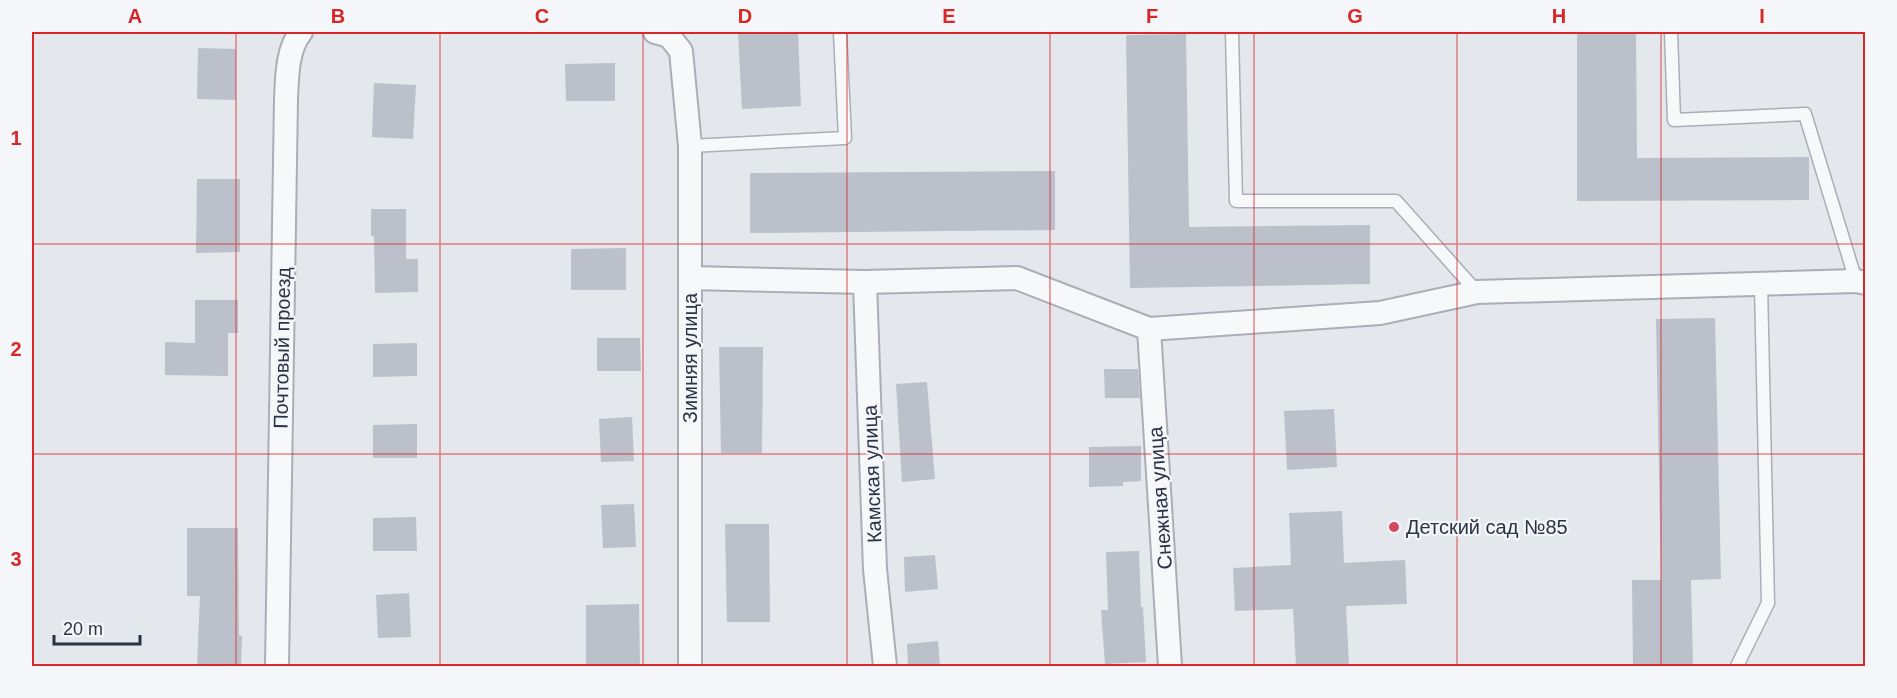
<svg xmlns="http://www.w3.org/2000/svg" width="1897" height="698" font-family="Arial,sans-serif">
<style>
.building{fill:#bbc0ca}
.lines{fill:none;stroke-linecap:round;stroke-linejoin:round}
.lane-casing{stroke:#a9aeb7;stroke-width:15}
.street-casing{stroke:#a9aeb7;stroke-width:26}
.lane{stroke:#f7f8fa;stroke-width:12}
.street{stroke:#f7f8fa;stroke-width:22}
.grid{fill:none;stroke:#d62828;stroke-width:1.5;stroke-opacity:0.55}
.poi-dot{fill:#d1495b;stroke:#f4f6f9;stroke-width:2}
.labels{text-anchor:middle;stroke-width:4.5;stroke-linejoin:round;paint-order:stroke}
.street-label{font-size:20px;fill:#2b3445;stroke:#f4f6f9}
.poi-label{font-size:20px;fill:#2b3445;stroke:#f4f6f9;text-anchor:start}
.neatline{fill:none;stroke:#d62828;stroke-width:2}
.grid-label{font-size:20px;text-anchor:middle;font-weight:bold;fill:#d62828}
</style>
<rect width="100%" height="100%" fill="#e4e7ec"/>
<!-- building -->
<g class="building">
<path d="M738 32H798L801 106 742 109Z"/>
<path d="M1577 32H1636L1637 158 1809 157V200L1577 201Z"/>
<path d="M1186 34 1189 227 1370 225V284L1130 288 1126 35Z"/>
<path d="M198 48 236 49V100L197 99Z"/>
<path d="M615 63V101H566L565 64Z"/>
<path d="M374 83 416 85 413 139 372 137Z"/>
<path d="M1055 171V230L750 233V173Z"/>
<path d="M197 179H240V252L196 253Z"/>
<path d="M371 209H406V259H418V292L375 293 374 236H371Z"/>
<path d="M626 248V290H571V249Z"/>
<path d="M195 300H238V333H228V376L165 375V342L195 343Z"/>
<path d="M1715 318 1721 579 1691 580 1693 666H1633L1632 580H1661L1656 319Z"/>
<path d="M597 338H640L641 371H597Z"/>
<path d="M417 343V376L373 377V344Z"/>
<path d="M719 347H763L762 453H721Z"/>
<path d="M1104 369H1138L1140 398H1105Z"/>
<path d="M927 382 935 479 902 482 896 384Z"/>
<path d="M1334 409 1337 467 1287 470 1284 411Z"/>
<path d="M632 417 634 461 601 462 599 419Z"/>
<path d="M417 424V458H373V425Z"/>
<path d="M1141 446V481L1123 482V486L1089 487V447Z"/>
<path d="M634 504 636 547 603 548 601 505Z"/>
<path d="M1342 511 1344 563 1405 560 1407 604 1346 606 1349 666H1296L1293 609 1235 611 1233 568 1291 565 1289 513Z"/>
<path d="M416 517 417 551H373V518Z"/>
<path d="M725 524H769L770 622H727Z"/>
<path d="M187 528H238L239 635 242 636 241 666H197L200 596H187Z"/>
<path d="M1139 551 1141 607H1143L1146 662 1105 664 1101 610H1108L1106 552Z"/>
<path d="M935 555 938 589 905 592 904 557Z"/>
<path d="M409 593 411 637 378 638 376 595Z"/>
<path d="M639 604 640 666H586V605Z"/>
<path d="M938 641 940 666H908L907 644Z"/>
</g>
<g class="lines">
<!-- lane casing -->
<g class="lane-casing">
<g id="lane">
<path d="M1232 32 1236 201H1396L1477 292"/>
<path d="M1671 32 1674 120 1805 114 1856 281"/>
<path d="M690 146 845 138 840 32"/>
<path d="M1737 666 1768 603 1761 285"/>
</g>
</g>
<!-- street casing -->
<g class="street-casing">
<g id="street">
<path d="M655 32 669 36 681 51 690 146V666"/>
<path d="M690 278 865 282 1017 278 1149 329 1380 313 1477 292 1856 281 1866 283"/>
<path d="M865 282 875 569 885 666"/>
<path d="M1149 329 1170 666"/>
<path d="M277 666 286 99C287 77 287 49 301 32"/>
</g>
</g>
<!-- lane -->
<use href="#lane" class="lane"/>
<!-- street -->
<use href="#street" class="street"/>
</g>
<!-- grid -->
<path class="grid" d="M236 32V666M440 32V666M643 32V666M847 32V666M1050 32V666M1254 32V666M1457 32V666M1661 32V666M32 244H1866M32 454H1866"/>
<!-- markers -->
<circle class="poi-dot" cx="1394" cy="527" r="6"/>
<g class="labels">
<!-- street labels -->
<g class="street-label">
<text transform="translate(282 348) rotate(-89)" y="7">Почтовый проезд</text>
<text transform="translate(690 358) rotate(-90)" y="7">Зимняя улица</text>
<text transform="translate(872 474) rotate(-92)" y="7">Камская улица</text>
<text transform="translate(1160 498) rotate(-94)" y="7">Снежная улица</text>
</g>
<!-- poi labels -->
<g class="poi-label">
<text x="1406" y="534">Детский сад №85</text>
</g>
</g>
<!-- border -->
<rect width="1897" height="698" fill="none" stroke="#f4f6f9" stroke-width="66"/>
<!-- scale -->
<path d="M54 635v9h86v-9" fill="none" stroke="#2b3445" stroke-width="3"/>
<text x="63" y="635" font-size="18" fill="#2b3445" stroke="#f4f6f9" stroke-width="4.5" paint-order="stroke">20 m</text>
<rect x="33" y="33" width="1831" height="632" class="neatline"/>
<g class="grid-label">
<text x="135" y="23">A</text>
<text x="338" y="23">B</text>
<text x="542" y="23">C</text>
<text x="745" y="23">D</text>
<text x="949" y="23">E</text>
<text x="1152" y="23">F</text>
<text x="1355" y="23">G</text>
<text x="1559" y="23">H</text>
<text x="1762" y="23">I</text>
<text x="16" y="145">1</text>
<text x="16" y="356">2</text>
<text x="16" y="566">3</text>
</g>
</svg>
